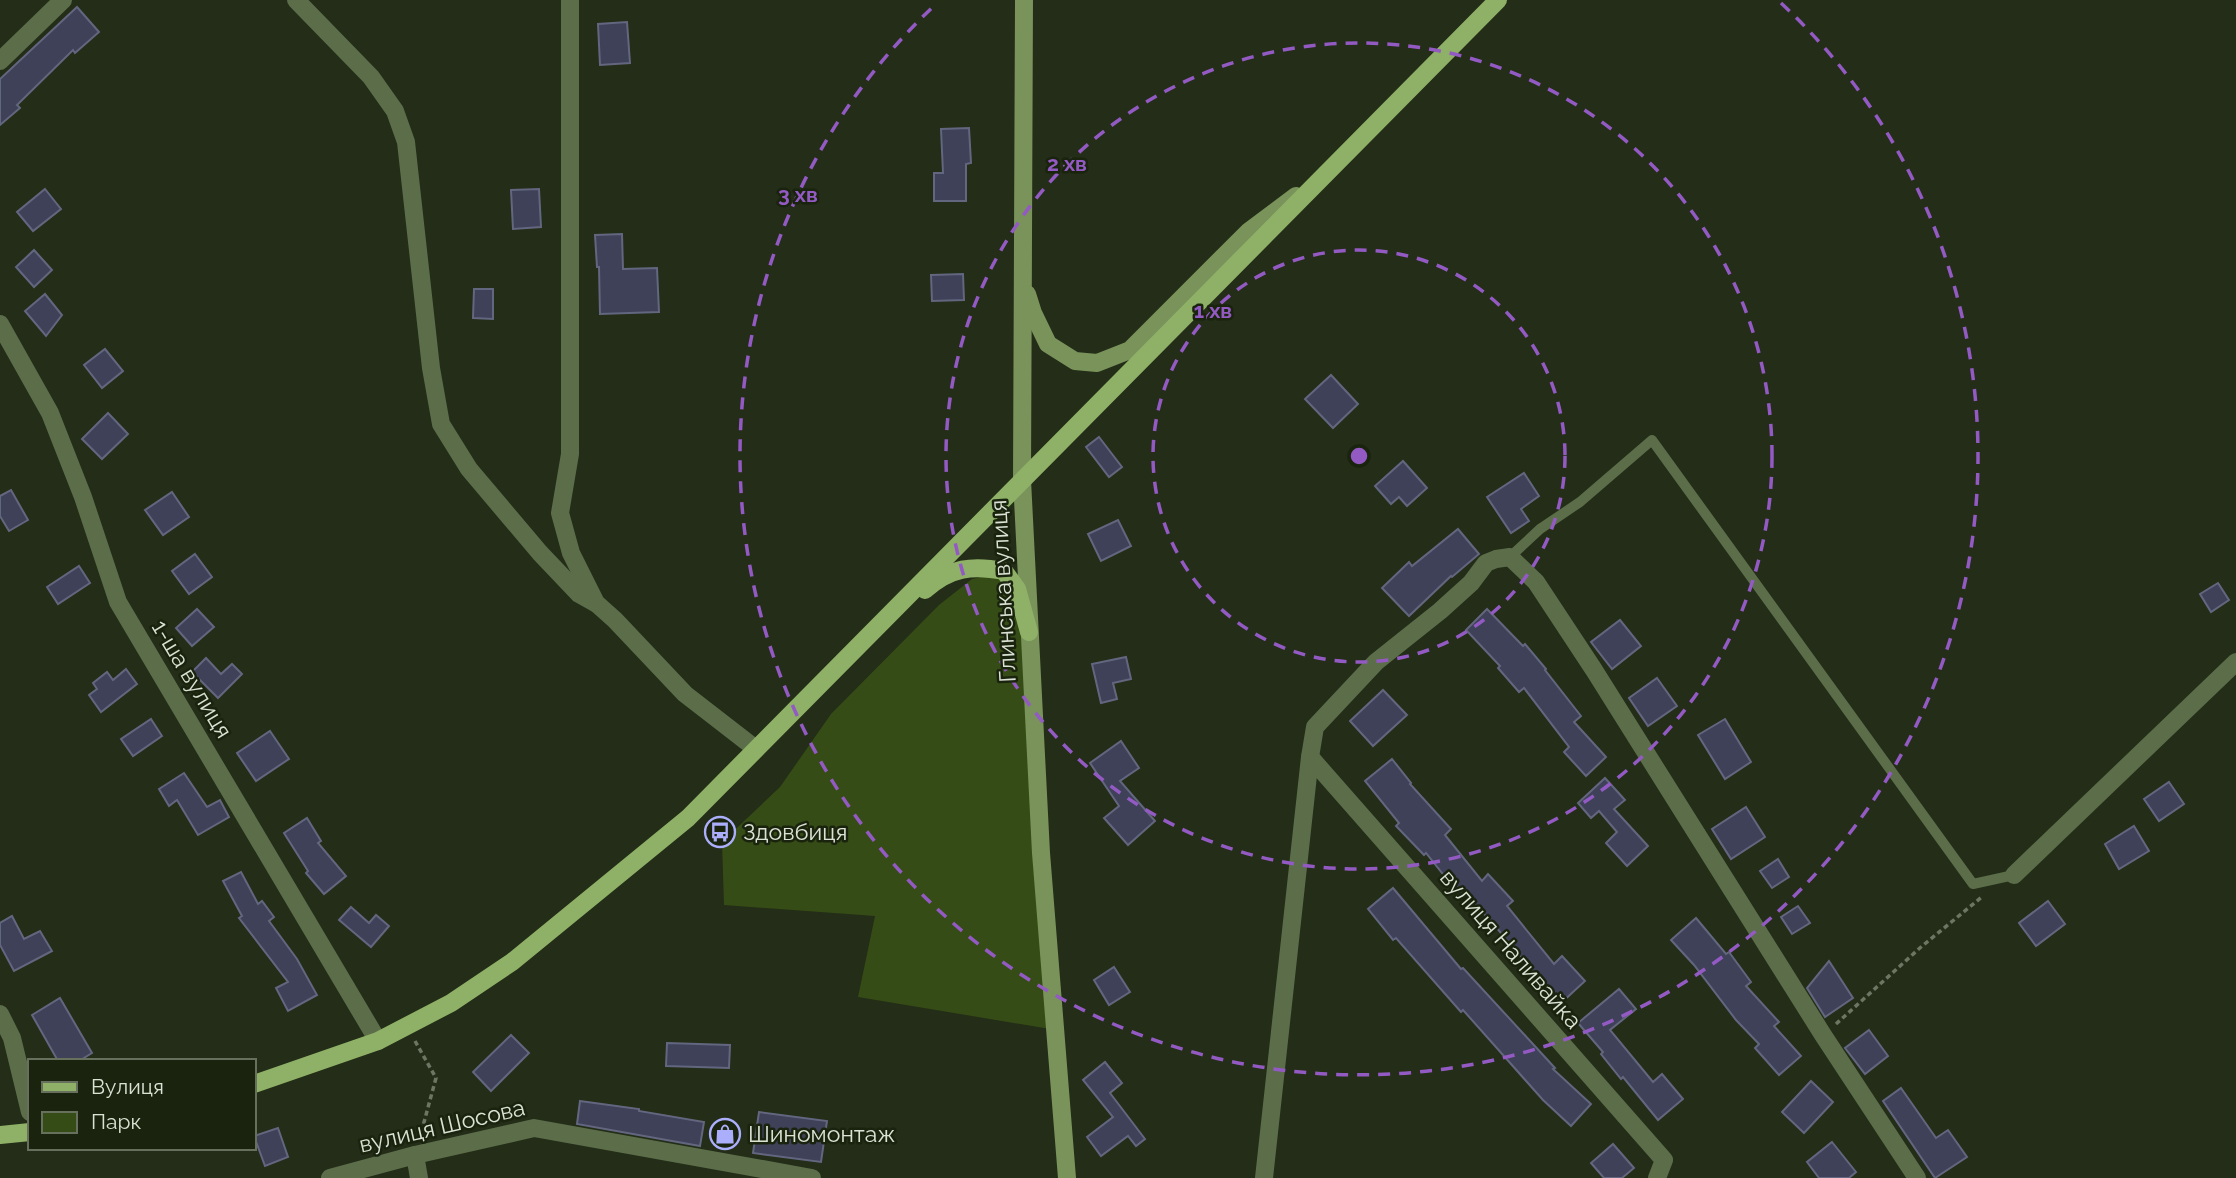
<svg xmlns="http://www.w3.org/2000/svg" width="2236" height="1178" font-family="Raleway,sans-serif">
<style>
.green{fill:#364c16}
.building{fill:#3f4158;stroke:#63667f;stroke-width:2}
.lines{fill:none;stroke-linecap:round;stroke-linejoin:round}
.path{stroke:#6d7663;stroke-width:3.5;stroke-dasharray:5 3.5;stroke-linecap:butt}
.lane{stroke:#5c6d4a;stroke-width:10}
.street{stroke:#5c6d4a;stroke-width:18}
.secondary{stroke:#79935b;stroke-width:18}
.primary{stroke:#8fb167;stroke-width:18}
.ring{fill:none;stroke:#935ac4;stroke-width:3.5;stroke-dasharray:12 9}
.labels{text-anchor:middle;stroke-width:5;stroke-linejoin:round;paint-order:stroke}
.street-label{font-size:23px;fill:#dbe2d4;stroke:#19230d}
.poi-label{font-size:23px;fill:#dbe2d4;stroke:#19230d;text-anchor:start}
.centre{fill:#935ac4;stroke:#19230d;stroke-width:3.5}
.ring-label{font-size:21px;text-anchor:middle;font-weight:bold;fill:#935ac4;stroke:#19230d;stroke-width:5;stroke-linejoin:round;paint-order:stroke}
</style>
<rect width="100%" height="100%" fill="#232d17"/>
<!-- green -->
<path class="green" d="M992 575 1015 581 1032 694 1033 866 1056 1030 858 997 875 916 724 905 722 842 780 787 831 714 939 605 972 579Z"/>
<!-- building -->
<g class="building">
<path d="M77 7 99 32 75 53 73 50 17 105 20 108 0 125V79Z"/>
<path d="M627 22 630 63 600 65 598 24Z"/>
<path d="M969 128 971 163 966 164V201H934V173H943L941 129Z"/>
<path d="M45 189 61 209 33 231 17 212Z"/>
<path d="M539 189 541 227 513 229 511 190Z"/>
<path d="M622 234 623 269 657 268 659 312 600 314 599 267H597L595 235Z"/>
<path d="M34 250 52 270 34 287 16 267Z"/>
<path d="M963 274 964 300 932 301 931 275Z"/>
<path d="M474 289H493V319L473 318Z"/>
<path d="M45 294 62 315 46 336 25 311Z"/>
<path d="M105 349 123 371 102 388 84 365Z"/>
<path d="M1331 375 1358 404 1333 428 1305 399Z"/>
<path d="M108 413 128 434 102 459 82 439Z"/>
<path d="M1099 437 1122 467 1109 477 1086 447Z"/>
<path d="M1403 461 1427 488 1407 506 1399 497 1391 504 1375 486Z"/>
<path d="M1524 473 1539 496 1521 509 1529 521 1511 533 1487 497Z"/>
<path d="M11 490 28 520 9 531 0 516V496Z"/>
<path d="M172 492 189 517 163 535 145 510Z"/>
<path d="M1118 520 1131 546 1101 561 1088 534Z"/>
<path d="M1458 529 1479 554 1452 577 1451 576 1409 616 1382 588 1409 562 1412 566Z"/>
<path d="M195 554 212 577 189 594 172 571Z"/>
<path d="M79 566 90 583 58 604 47 587Z"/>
<path d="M2218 583 2229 600 2211 612 2200 594Z"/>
<path d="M197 609 214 627 192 646 176 628Z"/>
<path d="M1487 609 1523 646 1525 644 1546 669 1545 670 1581 716 1574 722 1606 757 1586 776 1564 752 1569 747 1524 688 1519 692 1498 668 1500 666 1466 630Z"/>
<path d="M1620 620 1641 646 1612 669 1591 642Z"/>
<path d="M1126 657 1131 679 1113 683 1117 699 1101 703 1092 664Z"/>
<path d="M206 658 221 674 232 664 242 674 218 698 192 672Z"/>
<path d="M126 669 137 684 101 712 89 695 97 689 93 683 107 672 113 680Z"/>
<path d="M1657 678 1677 706 1648 726 1629 698Z"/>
<path d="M1383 690 1407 715 1373 746 1350 721Z"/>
<path d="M151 719 162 736 133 756 121 739Z"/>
<path d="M1725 719 1751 762 1725 779 1698 735Z"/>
<path d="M270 731 289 759 256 781 237 753Z"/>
<path d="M1121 741 1139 768 1120 781 1155 821 1128 845 1104 818 1119 806 1090 763Z"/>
<path d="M1392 759 1411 783 1410 784 1451 829 1445 835 1482 881 1488 874 1513 901 1507 906 1554 964 1562 956 1585 981 1560 1004 1491 921 1452 882 1450 883 1426 853 1424 855 1396 826 1399 823 1365 781Z"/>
<path d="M184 773 207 807 220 800 229 817 198 835 177 800 169 806 159 789Z"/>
<path d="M1605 778 1625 800 1614 809 1648 846 1627 866 1606 843 1617 832 1599 811 1591 818 1578 803Z"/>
<path d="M2169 782 2184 804 2159 821 2144 799Z"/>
<path d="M1746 807 1765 837 1731 859 1712 829Z"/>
<path d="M307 818 321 841 318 843 346 876 324 894 306 873 308 871 284 833Z"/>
<path d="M2134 826 2149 851 2119 869 2105 844Z"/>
<path d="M1778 859 1789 877 1772 888 1760 871Z"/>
<path d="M241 872 258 904 262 901 274 917 269 921 297 959 317 995 288 1011 276 988 288 982 239 918 242 916 223 881Z"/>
<path d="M1393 888 1461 969 1463 968 1555 1068 1553 1069 1591 1104 1571 1126 1543 1100 1463 1010 1461 1012 1396 938 1393 940 1368 909Z"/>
<path d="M2048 901 2065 924 2036 946 2019 923Z"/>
<path d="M1798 906 1810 923 1792 934 1781 917Z"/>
<path d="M351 907 369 923 376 915 389 926 371 947 339 920Z"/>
<path d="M12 916 24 939 40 931 52 951 14 971 0 945V923Z"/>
<path d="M1696 918 1726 954 1729 952 1751 982 1746 986 1779 1022 1774 1026 1801 1056 1779 1075 1755 1048 1759 1044 1736 1020 1694 965 1671 940Z"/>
<path d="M1829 961 1853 998 1825 1017 1807 988Z"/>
<path d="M1114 967 1130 992 1109 1005 1094 980Z"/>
<path d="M1619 989 1636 1009 1610 1030 1653 1082 1662 1074 1683 1099 1658 1120 1623 1077 1621 1079 1601 1054 1603 1052 1578 1023Z"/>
<path d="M60 998 92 1053 79 1061H58L32 1015Z"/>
<path d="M1869 1030 1888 1056 1865 1074 1845 1048Z"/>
<path d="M511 1035 529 1053 491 1091 473 1072Z"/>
<path d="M667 1043 730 1045 729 1068 666 1066Z"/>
<path d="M1105 1062 1122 1083 1110 1093 1145 1139 1136 1146 1128 1136 1101 1156 1087 1137 1113 1117 1083 1080Z"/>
<path d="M1811 1081 1833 1102 1804 1133 1782 1112Z"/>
<path d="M1901 1088 1936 1138 1948 1130 1967 1157 1935 1178 1883 1101Z"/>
<path d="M580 1101 639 1109V1111L704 1122 700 1146 577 1124Z"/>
<path d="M759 1112 827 1121 821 1162 753 1153Z"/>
<path d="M278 1128 288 1157 265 1166 254 1136Z"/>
<path d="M1832 1142 1856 1172 1849 1178H1819L1807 1162Z"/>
<path d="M1613 1144 1634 1168 1622 1178H1604L1591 1163Z"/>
</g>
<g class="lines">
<!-- path -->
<g class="path">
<path d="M1836 1024 1921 947 1983 896"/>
<path d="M415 1041 436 1078 420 1137"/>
</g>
<!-- lane -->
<path class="lane" d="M1510 557 1540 529 1580 502 1652 440 1973 884 2014 875"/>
<!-- street -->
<g class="street">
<path d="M296 0 371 77 395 111 406 142 431 368 441 424 469 469 540 553 579 594 595 603"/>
<path d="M570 0V454L560 513 571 553 596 603 615 620 685 694 756 749"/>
<path d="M0 61 63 0"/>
<path d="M0 324 50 413 83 497 118 602 378 1041"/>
<path d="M1310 757 1664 1160 1657 1178"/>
<path d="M2014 875 2236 662"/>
<path d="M0 1014 12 1038 30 1112"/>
<path d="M415 1155 419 1178"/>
<path d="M330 1178 415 1155 534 1128 812 1178"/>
<path d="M1264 1178 1310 757 1315 727 1376 662 1440 611 1471 583 1486 563 1496 559 1510 557 1536 582 1594 670 1823 1035 1917 1178"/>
</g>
<!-- secondary -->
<g class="secondary">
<path d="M1024 0 1022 480 1041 853 1067 1178"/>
<path d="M1027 294 1033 313 1048 344 1075 361 1097 363 1130 350 1248 232 1296 196"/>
</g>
<!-- primary -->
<g class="primary">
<path d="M925 590C950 567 973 565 1004 571L1017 589 1029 632"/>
<path d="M254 1084 378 1041 451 1003 512 962 688 818 1498 0"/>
<path d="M0 1135 30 1132"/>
</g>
</g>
<!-- distance rings -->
<g class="ring">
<circle cx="1359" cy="456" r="206"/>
<circle cx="1359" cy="456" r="413"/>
<path d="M1781 3A619 619 0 1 1 937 3"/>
</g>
<!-- icons -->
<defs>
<g id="bus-ring" transform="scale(1.575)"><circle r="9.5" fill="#19230d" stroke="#abaffb" stroke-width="1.5"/><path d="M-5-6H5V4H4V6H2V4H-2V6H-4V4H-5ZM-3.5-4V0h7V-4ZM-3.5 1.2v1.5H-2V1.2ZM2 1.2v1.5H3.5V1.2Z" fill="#abaffb"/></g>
<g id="shop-ring" transform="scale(1.575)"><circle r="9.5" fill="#19230d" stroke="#abaffb" stroke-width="1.5"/><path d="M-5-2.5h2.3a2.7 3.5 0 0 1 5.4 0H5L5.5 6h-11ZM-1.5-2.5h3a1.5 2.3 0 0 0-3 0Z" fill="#abaffb"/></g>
</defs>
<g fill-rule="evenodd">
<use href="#bus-ring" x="720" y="832"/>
<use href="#shop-ring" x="725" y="1134"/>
</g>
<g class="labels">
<!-- street labels -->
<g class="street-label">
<text transform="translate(1003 591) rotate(-93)" y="8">Глинська вулиця</text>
<text transform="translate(192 679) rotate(59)" y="8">1-ша вулиця</text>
<text transform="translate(1511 949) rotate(49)" y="8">вулиця Наливайка</text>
<text transform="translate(442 1126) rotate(-13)" y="8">вулиця Шосова</text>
</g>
<!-- poi labels -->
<g class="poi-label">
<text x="743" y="840">Здовбиця</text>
<text x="748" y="1142">Шиномонтаж</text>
</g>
</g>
<circle cx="1359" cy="456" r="10" class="centre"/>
<g class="ring-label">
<text x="1067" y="171">2 хв</text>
<text x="798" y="202">3 хв</text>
<text x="1213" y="318">1 хв</text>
</g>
<!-- legend -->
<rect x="28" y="1059" width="228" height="91" fill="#19230d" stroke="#676f5d" stroke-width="2"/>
<rect x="42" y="1082" width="35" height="10" fill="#8fb167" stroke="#676f5d" stroke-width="2"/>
<text x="91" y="1094" font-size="21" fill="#dbe2d4">Вулиця</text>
<rect x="42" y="1112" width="35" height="21" fill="#364c16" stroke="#676f5d" stroke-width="2"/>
<text x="91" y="1129" font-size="21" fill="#dbe2d4">Парк</text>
</svg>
